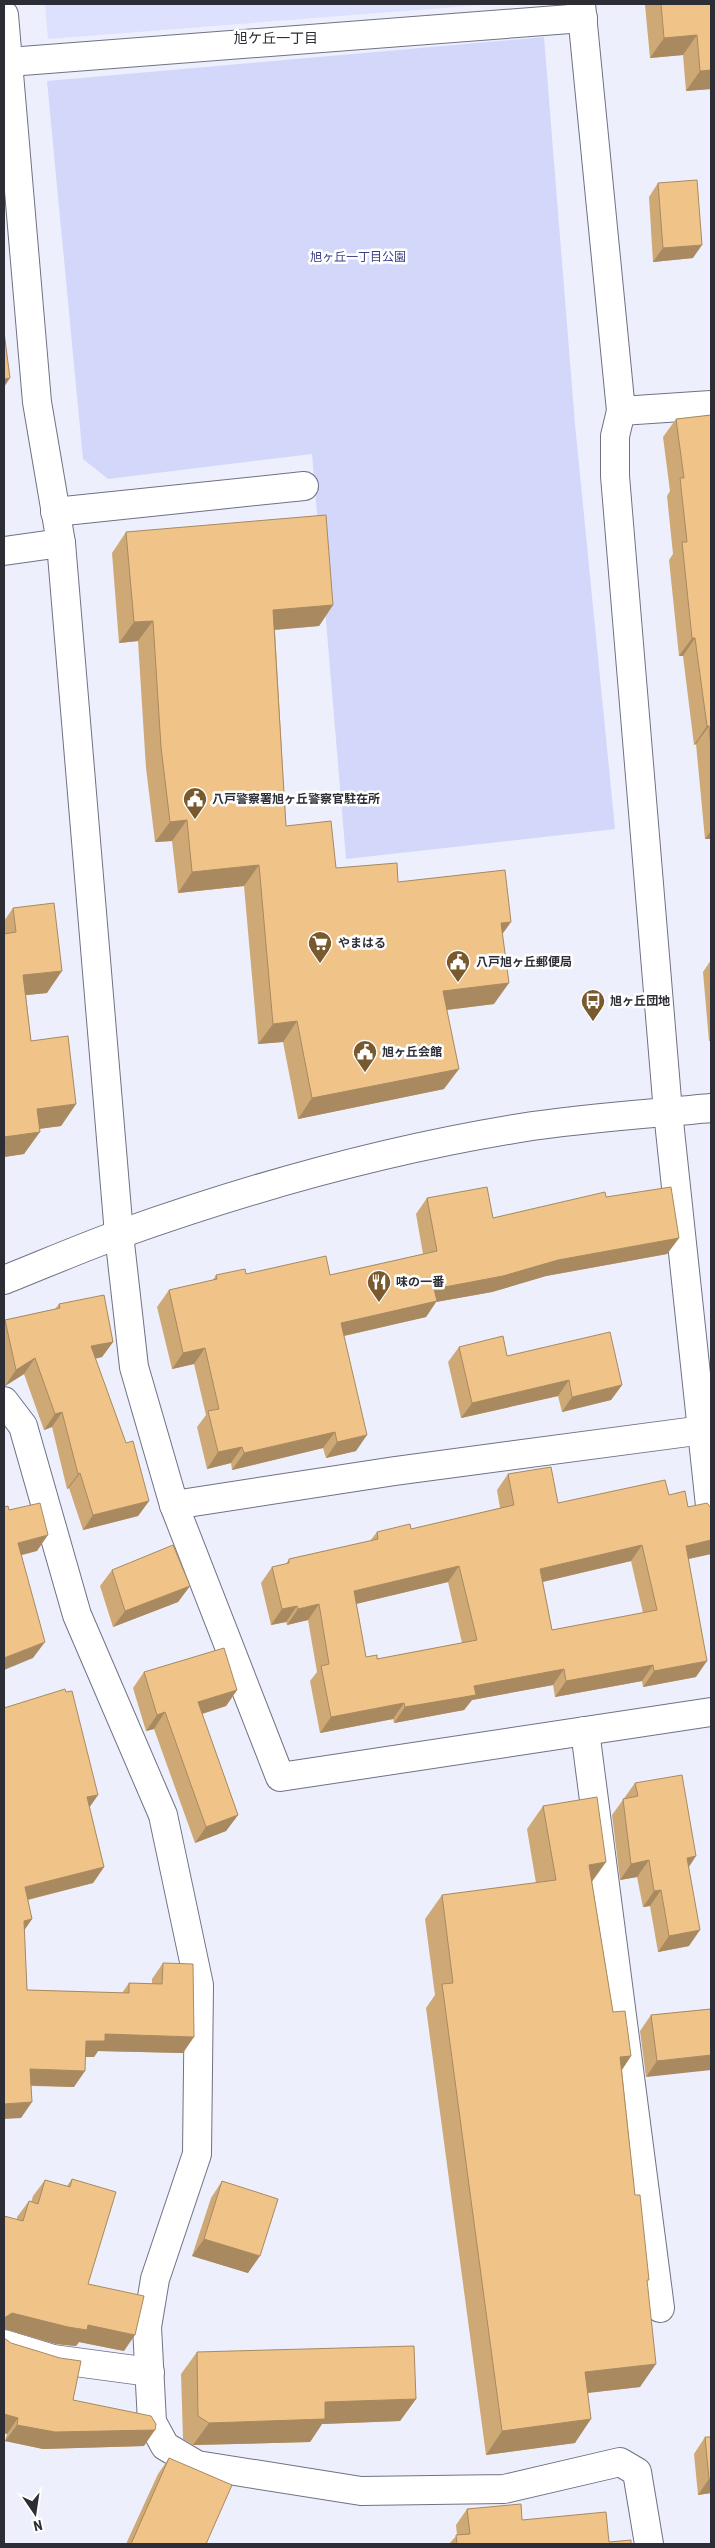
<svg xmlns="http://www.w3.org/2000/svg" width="715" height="2548" font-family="'Roboto Condensed','Noto Sans JP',sans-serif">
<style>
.built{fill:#dde1fd}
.green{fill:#d3d8fa}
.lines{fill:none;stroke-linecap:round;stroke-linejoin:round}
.minor-casing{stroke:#6f7284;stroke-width:30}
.minor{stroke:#fff;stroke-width:28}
.wall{fill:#cea976;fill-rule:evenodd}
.shaded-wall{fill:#a88960}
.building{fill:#f0c489;stroke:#a88960;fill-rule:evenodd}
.labels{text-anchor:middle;stroke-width:5;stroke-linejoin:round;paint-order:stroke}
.park-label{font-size:12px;fill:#3c3d87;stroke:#fff}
.poi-label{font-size:12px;font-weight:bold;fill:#2c2d35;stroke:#fff;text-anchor:start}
.neighbourhood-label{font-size:14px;fill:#2c2d35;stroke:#fff}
</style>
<rect width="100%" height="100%" fill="#edeffc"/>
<!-- built -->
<path class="built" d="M45 4H493L48 39Z"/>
<!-- green -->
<path class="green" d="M544 37 575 424 615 829 346 859 312 454 108 479 83 459 47 81Z"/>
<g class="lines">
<!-- minor casing -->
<g class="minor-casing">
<g id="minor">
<path d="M581 4 621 411 615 436V476L668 1112 711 1515"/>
<path d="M4 15 37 402 61 543 119 1234 134 1367 174 1505 280 1777 711 1712"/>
<path d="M9 62 583 18"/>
<path d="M621 411 711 405"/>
<path d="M55 512 304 486"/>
<path d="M4 551 61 543"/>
<path d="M4 1280C42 1265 81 1248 120 1234 249 1188 384 1150 520 1128 583 1118 648 1114 711 1108"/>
<path d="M4 1401 23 1426 77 1615 163 1815 199 1985 197 2154 155 2279 147 2327 152 2422 165 2446 197 2465 361 2491 504 2489 620 2462 637 2472 649 2544"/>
<path d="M174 1505 395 1471 711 1429"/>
<path d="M585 1731 660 2308"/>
<path d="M4 2344 53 2359 150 2372"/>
</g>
</g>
<!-- minor -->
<use href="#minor" class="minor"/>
</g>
<!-- wall -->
<g class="wall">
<path d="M646 4H711V89L686 91 683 55 650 58 645 5Z"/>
<path d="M658 183 693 258 653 262 649 197Z"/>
<path d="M711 415V839H705L696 744 694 745 683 656H679L669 560 673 554 667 496 670 491 663 437 676 419Z"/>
<path d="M126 532 333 605 319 626 275 630 286 826 336 868 398 882 503 934 494 1004 447 1010 444 1089 298 1119 283 1042 258 1044 244 886 178 893 172 841 155 842 146 768 138 641 119 643 112 553Z"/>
<path d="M13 908 47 993 26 995 31 1041 76 1104 61 1126 39 1129 24 1154 4 1157V921Z"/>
<path d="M711 960V1041H709L703 972Z"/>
<path d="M606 1197 679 1238 667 1254 546 1276 492 1292 436 1302 426 1317 344 1336 356 1451 326 1458 323 1448 232 1470 231 1463 207 1469 197 1427 206 1415 194 1364 172 1369 157 1307 169 1290 213 1280 216 1275 246 1274 330 1275 423 1254 416 1214 427 1198 493 1218Z"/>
<path d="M59 1304 113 1342 102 1357 95 1359 126 1443 149 1501 138 1516 83 1530 69 1488 67 1489 52 1427 44 1430 24 1374 5 1386 4 1379V1323L5 1320 55 1309Z"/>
<path d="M459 1347 507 1356 622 1385 611 1400 562 1412 558 1396 461 1418 448 1362Z"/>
<path d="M508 1474 558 1503 669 1495 688 1507 711 1508V1554L688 1559 696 1677 643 1687 642 1681 555 1697 553 1685 472 1700 464 1710 394 1723 393 1719 320 1733 310 1681 317 1672 308 1620 287 1625 286 1622 271 1625 261 1583 272 1567 286 1564 289 1559 370 1541 377 1532 411 1529 500 1508 497 1490ZM631 1561 643 1613 552 1630 543 1582ZM448 1582 462 1643 377 1659 366 1657 356 1604Z"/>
<path d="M112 1570 190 1586 178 1602 113 1627 100 1586Z"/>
<path d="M144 1672 237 1690 226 1706 202 1714 238 1815 226 1831 195 1843 154 1729 146 1731 133 1688Z"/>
<path d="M4 1708 98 1795 89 1807 104 1867 93 1883 28 1900 32 1919 24 1930 27 1990 122 1993 129 1983 152 1984V1979L163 1963 183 2053 98 2051 94 2057H85L74 2087 31 2086 21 2118Z"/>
<path d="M635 1783 689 1866V1946L658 1952 650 1906 643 1907 637 1877 620 1880 612 1815Z"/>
<path d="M543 1806 606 1862 592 1882 613 2012 631 2056 622 2070 635 2195 647 2283 640 2387 588 2393 575 2443 486 2455 426 2008 435 1995 425 1919 442 1895 536 1883 527 1829Z"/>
<path d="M711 2009 646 2077 640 2031 651 2015Z"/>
<path d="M72 2179 88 2284 124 2351 79 2342 76 2346 56 2344 4 2329V2216L17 2220V2217L29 2201 31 2202 33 2196 45 2180 67 2186Z"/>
<path d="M222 2181 248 2273 192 2256 211 2198Z"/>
<path d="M4 2338 73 2400 144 2446 43 2449 5 2441 7 2434 4 2433Z"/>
<path d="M197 2352 416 2399 400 2421 322 2424 310 2442 193 2445 183 2439 181 2374Z"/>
<path d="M705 2437H711V2493L698 2495 694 2454Z"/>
<path d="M169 2458 206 2544H126L158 2474Z"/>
<path d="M467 2509 522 2520 609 2542 631 2544H449L457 2535 456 2525Z"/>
</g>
<!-- shaded-wall -->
<g class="shaded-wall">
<path d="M697 35 683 55 650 58 664 38Z"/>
<path d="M711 70V89L686 91 700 71Z"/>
<path d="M702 245 693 258 653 262 663 248Z"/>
<path d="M10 378 4 387V379Z"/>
<path d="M333 605 319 626 259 631 273 610Z"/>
<path d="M153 621 138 641 119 643 134 622Z"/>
<path d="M692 638H695L683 656H679Z"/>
<path d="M707 726H709L696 744 694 745Z"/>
<path d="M187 820 172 841 155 842 170 822Z"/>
<path d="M711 831V839H705Z"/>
<path d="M259 865 244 886 178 893 192 872Z"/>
<path d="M511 922 496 943 501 923Z"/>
<path d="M62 971 47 993 8 997 23 975Z"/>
<path d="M509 983 494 1004 429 1012 443 991Z"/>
<path d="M297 1021 283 1042 258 1044 273 1024Z"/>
<path d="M459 1069 444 1089 298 1119 312 1098Z"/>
<path d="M76 1104 61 1126 22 1131 37 1109Z"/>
<path d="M40 1132 24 1154 4 1157V1137Z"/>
<path d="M679 1238 667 1254 546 1276 492 1292 436 1302 426 1317 330 1339 341 1323 434 1289 558 1260Z"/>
<path d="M113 1342 102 1357 80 1362 91 1346Z"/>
<path d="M205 1348 194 1364 172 1369 183 1353Z"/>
<path d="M35 1358 24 1374 5 1386 16 1370Z"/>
<path d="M569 1380 558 1396 461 1418 472 1403Z"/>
<path d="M622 1385 611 1400 562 1412 572 1397Z"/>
<path d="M62 1412 52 1427 44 1430 55 1414Z"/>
<path d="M335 1432 323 1448 232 1470 244 1453Z"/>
<path d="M367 1435 356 1451 326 1458 337 1442Z"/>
<path d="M242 1447 231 1463 207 1469 218 1452Z"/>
<path d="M80 1473 69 1488 67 1489 78 1474Z"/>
<path d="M149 1501 138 1516 83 1530 93 1515Z"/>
<path d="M48 1535 37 1551 7 1559 18 1543Z"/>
<path d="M711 1540V1554L675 1562 686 1546Z"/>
<path d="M642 1545 631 1561 529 1585 540 1569Z"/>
<path d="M459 1566 448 1582 343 1607 354 1591Z"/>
<path d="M190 1586 178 1602 113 1627 125 1611Z"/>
<path d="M319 1604 308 1620 287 1625 298 1609Z"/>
<path d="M297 1606 286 1622 271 1625 282 1609Z"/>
<path d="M45 1642 33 1658 4 1670V1658Z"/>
<path d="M707 1661 696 1677 643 1687 654 1671Z"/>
<path d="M653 1665 642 1681 555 1697 566 1681Z"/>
<path d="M564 1669 553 1685 472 1700 464 1710 394 1723 405 1707 474 1686Z"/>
<path d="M237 1690 226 1706 186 1719 198 1702Z"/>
<path d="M404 1703 393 1719 320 1733 331 1717Z"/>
<path d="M165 1712 154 1729 146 1731 157 1715Z"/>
<path d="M98 1795 87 1811V1797Z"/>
<path d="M238 1815 226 1831 195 1843 206 1827Z"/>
<path d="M696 1856 685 1873 687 1858Z"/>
<path d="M649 1860 637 1877 620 1880 631 1864Z"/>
<path d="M606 1862 589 1885V1865Z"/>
<path d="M104 1867 93 1883 14 1903 25 1887Z"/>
<path d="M661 1890 650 1906 643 1907 654 1891Z"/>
<path d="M32 1919 21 1935 24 1921Z"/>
<path d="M700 1930 689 1946 658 1952 669 1936Z"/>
<path d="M105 2034 194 2037 183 2053 98 2051 94 2057H74L86 2041Z"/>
<path d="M711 2055V2070L646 2077 657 2061Z"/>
<path d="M631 2056 615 2080 620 2057Z"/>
<path d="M30 2069 85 2071 74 2087 19 2085Z"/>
<path d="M32 2102 21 2118 4 2119V2104Z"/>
<path d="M204 2239 260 2256 248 2273 192 2256Z"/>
<path d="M12 2313 88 2325 135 2335 124 2351 79 2342 76 2346 56 2344 4 2329V2318Z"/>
<path d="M656 2364 640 2387 568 2395 585 2372Z"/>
<path d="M416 2399 400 2421 322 2424 310 2442 193 2445 209 2423 325 2402Z"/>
<path d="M4 2414 18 2418 7 2434 4 2433Z"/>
<path d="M591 2419 575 2443 486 2455 502 2431Z"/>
<path d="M17 2425 155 2430 144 2446 43 2449 5 2441Z"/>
<path d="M711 2478V2493L698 2495 709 2479Z"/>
</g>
<!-- building -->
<g class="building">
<path d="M661 4H711V70L700 71 697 35 664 38Z"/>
<path d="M697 180 702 245 663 248 658 183Z"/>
<path d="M4 332 10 378 4 379Z"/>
<path d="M711 415V750L709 726H707L695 638H692L682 542H687L680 478H684L676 419Z"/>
<path d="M326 515 333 605 273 610 286 826 331 821 336 868 397 863 398 882 505 870 511 922 501 923 509 983 443 991 459 1069 312 1098 297 1021 273 1024 259 865 192 872 187 820 170 822 161 747 153 621 134 622 126 532Z"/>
<path d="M54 903 62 971 23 975 31 1041 68 1036 76 1104 37 1109 40 1132 4 1137V934L16 932 13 908Z"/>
<path d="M487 1187 493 1218 605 1192 606 1197 671 1187 679 1238 558 1260 503 1276 434 1289 437 1301 341 1323 367 1435 337 1442 335 1432 244 1453 242 1447 218 1452 208 1411 219 1409 205 1348 183 1353 169 1290 217 1279 216 1275 245 1269 246 1274 326 1256 330 1275 437 1251 427 1198Z"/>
<path d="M104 1295 113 1342 91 1346 126 1443 133 1441 149 1501 93 1515 80 1473 78 1474 62 1412 55 1414 35 1358 16 1370 5 1320 60 1308 59 1304Z"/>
<path d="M610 1332 622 1385 572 1397 569 1380 472 1403 459 1347 503 1336 507 1356Z"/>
<path d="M551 1467 558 1503 665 1480 669 1495 685 1491 688 1507 707 1503 711 1508V1540L686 1546 707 1661 654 1671 653 1665 566 1681 564 1669 474 1686 476 1695 405 1707 404 1703 331 1717 321 1666 329 1664 319 1604 298 1609 297 1606 282 1609 272 1567 289 1563V1559L378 1539 377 1532 410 1524 411 1529 514 1505 508 1474ZM642 1545 657 1610 552 1630 540 1569ZM459 1566 477 1640 377 1659V1655L366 1657 354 1591Z"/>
<path d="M40 1503 48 1535 18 1543 45 1642 4 1658V1507L8 1506 9 1510Z"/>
<path d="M173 1545 190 1586 125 1611 112 1570Z"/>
<path d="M224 1648 237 1690 198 1702 238 1815 206 1827 165 1712 157 1715 144 1672Z"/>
<path d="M65 1689 66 1692 72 1691 98 1795 87 1797 104 1867 25 1887 32 1919 24 1921 27 1990 129 1993V1983L162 1984 163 1963 193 1964 194 2037 105 2034V2041H86L85 2071 30 2069 32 2102 4 2104V1708Z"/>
<path d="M682 1775 696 1856 687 1858 700 1930 669 1936 661 1890 654 1891 649 1860 631 1864 623 1799 638 1796 635 1783Z"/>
<path d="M597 1797 606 1862 589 1865 613 2012 625 2011 631 2056 620 2057 635 2195H640L649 2280H647L656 2364 585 2372 591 2419 502 2431 442 1984 453 1983 442 1895 556 1880 543 1806Z"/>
<path d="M711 2009V2055L657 2061 651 2015Z"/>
<path d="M72 2179 116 2192 88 2284 144 2296 135 2335 88 2325 87 2330 68 2327 12 2313 4 2318V2216L23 2221 29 2201 38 2204 45 2180 70 2187Z"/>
<path d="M222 2181 278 2199 260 2256 204 2239Z"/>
<path d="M4 2338 11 2343 60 2358 81 2361 73 2400 151 2416 156 2424 155 2430 55 2432 17 2425 18 2418 4 2414Z"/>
<path d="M414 2346 416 2399 325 2402V2419L209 2423 198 2416 197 2352Z"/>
<path d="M705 2437H711V2478L709 2479Z"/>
<path d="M169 2458 232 2485 206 2544H131Z"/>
<path d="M521 2504 522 2520 606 2512 609 2542 631 2540V2544H457L456 2535 470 2534 467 2509Z"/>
</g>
<!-- icons -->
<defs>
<g id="civic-pin" transform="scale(1.25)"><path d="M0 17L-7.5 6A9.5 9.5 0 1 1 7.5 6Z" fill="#795a2f" stroke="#fff"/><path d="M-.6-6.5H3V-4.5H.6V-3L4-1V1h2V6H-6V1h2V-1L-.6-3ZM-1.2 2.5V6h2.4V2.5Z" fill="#fff"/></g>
<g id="supermarket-pin" transform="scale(1.25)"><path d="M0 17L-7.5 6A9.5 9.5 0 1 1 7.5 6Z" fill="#795a2f" stroke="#fff"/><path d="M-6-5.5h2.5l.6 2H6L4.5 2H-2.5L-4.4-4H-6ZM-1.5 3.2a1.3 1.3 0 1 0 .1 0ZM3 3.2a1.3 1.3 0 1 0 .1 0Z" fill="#fff"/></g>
<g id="bus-pin" transform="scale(1.25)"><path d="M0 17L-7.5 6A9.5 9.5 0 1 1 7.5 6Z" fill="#795a2f" stroke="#fff"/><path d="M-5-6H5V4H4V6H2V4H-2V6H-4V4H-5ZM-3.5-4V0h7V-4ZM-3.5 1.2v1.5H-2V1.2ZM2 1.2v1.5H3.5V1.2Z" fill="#fff"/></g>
<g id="restaurant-pin" transform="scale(1.25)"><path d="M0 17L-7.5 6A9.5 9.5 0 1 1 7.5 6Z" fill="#795a2f" stroke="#fff"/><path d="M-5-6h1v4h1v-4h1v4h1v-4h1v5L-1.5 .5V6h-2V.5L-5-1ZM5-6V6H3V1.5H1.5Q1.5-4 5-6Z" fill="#fff"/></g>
</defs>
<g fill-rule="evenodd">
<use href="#civic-pin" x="195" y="799"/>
<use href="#supermarket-pin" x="320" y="943"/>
<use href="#civic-pin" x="458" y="962"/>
<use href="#bus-pin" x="593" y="1001"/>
<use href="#civic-pin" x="365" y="1052"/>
<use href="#restaurant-pin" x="379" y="1282"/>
</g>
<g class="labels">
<!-- park labels -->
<g class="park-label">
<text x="358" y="261">旭ヶ丘一丁目公園</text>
</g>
<!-- poi labels -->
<g class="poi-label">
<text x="212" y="803">八戸警察署旭ヶ丘警察官駐在所</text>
<text x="338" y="947">やまはる</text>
<text x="476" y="966">八戸旭ヶ丘郵便局</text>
<text x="610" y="1005">旭ヶ丘団地</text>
<text x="382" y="1056">旭ヶ丘会館</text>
<text x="396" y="1286">味の一番</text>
</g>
<!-- neighbourhood labels -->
<g class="neighbourhood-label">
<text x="276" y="43">旭ケ丘一丁目</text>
</g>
</g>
<!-- border -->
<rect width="715" height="2548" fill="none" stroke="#2c2d35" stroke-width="10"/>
<!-- north arrow -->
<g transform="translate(35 2513) rotate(167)" stroke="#ffffff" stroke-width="4" paint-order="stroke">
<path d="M0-4L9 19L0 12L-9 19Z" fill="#2c2d35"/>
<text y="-8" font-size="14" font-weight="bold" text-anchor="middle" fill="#2c2d35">N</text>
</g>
</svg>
